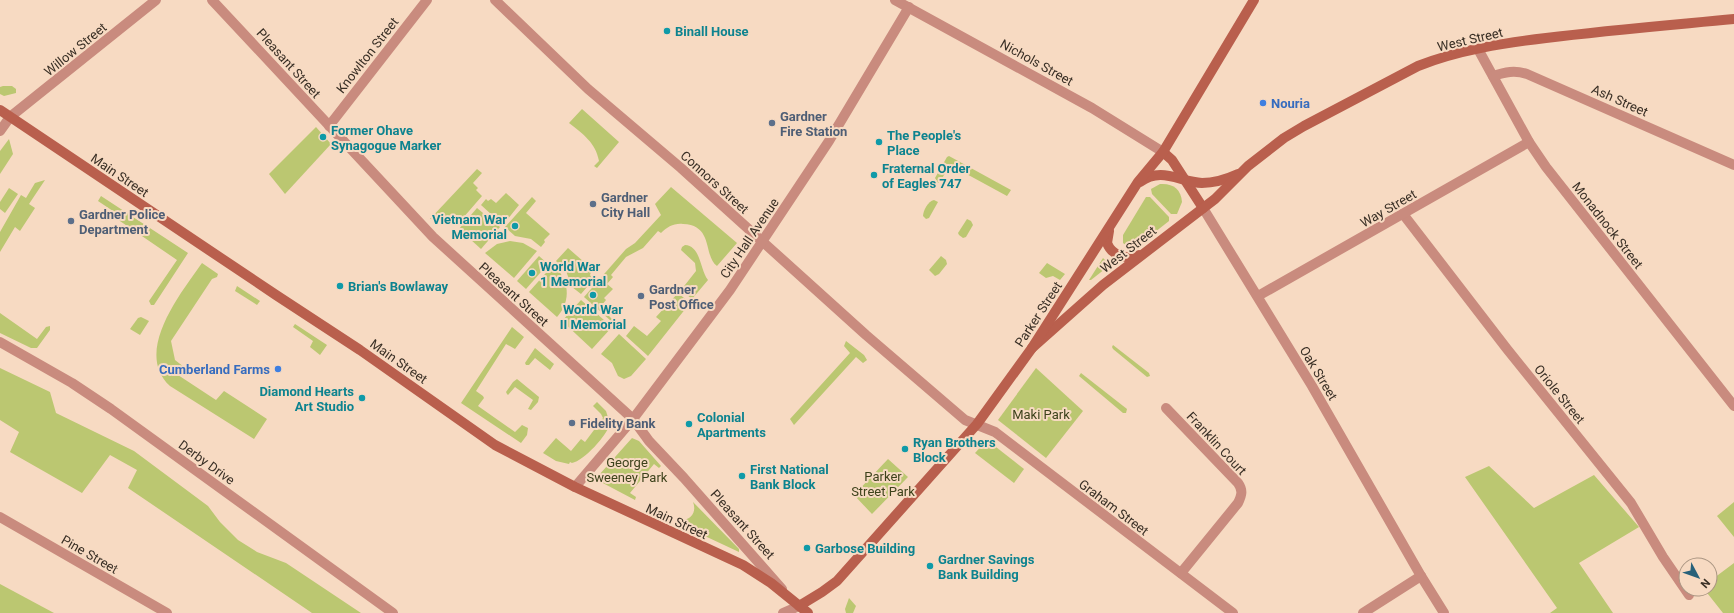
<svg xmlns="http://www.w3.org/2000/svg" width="1734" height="613" font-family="Roboto,sans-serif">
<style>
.green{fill:#bbc771}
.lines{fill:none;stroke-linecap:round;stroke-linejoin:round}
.minor{stroke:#c98b7e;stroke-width:10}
.tertiary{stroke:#c98b7e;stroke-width:10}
.secondary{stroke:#b95f4d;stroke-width:10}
.culture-dot{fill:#0f9aa8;stroke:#f7dac2;stroke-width:1.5}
.shop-dot{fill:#3f7fe0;stroke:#f7dac2;stroke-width:1.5}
.service-dot{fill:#5c6f8a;stroke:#f7dac2;stroke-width:1.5}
.labels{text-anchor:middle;stroke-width:4;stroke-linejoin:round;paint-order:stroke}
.culture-label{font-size:13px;font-weight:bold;fill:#0d838f;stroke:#f7dac2;text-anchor:start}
.street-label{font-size:13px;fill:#392f25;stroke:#f7dac2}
.shop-label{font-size:13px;font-weight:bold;fill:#366cbe;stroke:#f7dac2;text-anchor:start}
.service-label{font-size:13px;font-weight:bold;fill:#4e5e75;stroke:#f7dac2;text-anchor:start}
.park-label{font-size:13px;fill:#3d421b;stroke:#f7dac2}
</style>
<rect width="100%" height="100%" fill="#f7dac2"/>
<!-- green -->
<g class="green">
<path d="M3 86H12L16 89V93L4 96 0 94V87Z"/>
<path d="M582 109 619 142 597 168 594 166 599 161C596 143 583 134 569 123Z"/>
<path d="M316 127 331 144 285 194 269 174Z"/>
<path d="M9 139 13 154 0 174V151Z"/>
<path d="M949 156 1011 190 1007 196 950 165 941 180 938 183 935 178 947 157Z"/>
<path d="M477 169 482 173 473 183 478 188 476 190 482 196 456 226 450 221 430 219Z"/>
<path d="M45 180 29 204 35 208 20 231 15 227 0 252V232L21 195 26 198 35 183Z"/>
<path d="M1160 184C1173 183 1181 189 1182 202L1177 214H1171L1152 194 1151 189Z"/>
<path d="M671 187 737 243 717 266C703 256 714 225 683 224 674 223 667 227 661 233L658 231 643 248 626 257 611 275 613 277 607 284 613 289 604 298 606 300 601 306 610 315 609 316 612 319 611 321 584 297 626 249 635 243 661 215 655 204Z"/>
<path d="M9 188 18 194 5 213 0 209V202Z"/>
<path d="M506 193 519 205 503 225 481 205 486 199 488 201 491 199 496 203Z"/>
<path d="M101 196 188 253 154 305H151L149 301 177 260 117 219 119 215 98 201Z"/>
<path d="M532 197 536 201 526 213 550 234 544 240 545 242 541 247 531 239 515 236 505 227Z"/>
<path d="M1146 197H1150L1169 217V221L1136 247H1128L1123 243V235Z"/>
<path d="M934 200 938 202 929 218 926 219 923 216C923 211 928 201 934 200Z"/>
<path d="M477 208 500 227 481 249 459 229Z"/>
<path d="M967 219 971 221 973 225 966 237 963 238 959 235 958 233Z"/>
<path d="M510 241 523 243 537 251 514 278 485 253 497 244Z"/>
<path d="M685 245C701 246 700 270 708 280L692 299 681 290 696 271 695 263 681 250 682 247Z"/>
<path d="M568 248 592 269 590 275 593 280 581 294 572 287 566 271 556 261Z"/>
<path d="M539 256 548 264 526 289 517 281Z"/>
<path d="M941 256 946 260 947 264 939 274 935 276 929 270Z"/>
<path d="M1103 258 1110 265 1091 280H1089Z"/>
<path d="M202 263 218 274 217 277 212 279 171 341 175 360 184 367 178 375 216 400 224 391 267 419 254 439 170 386C133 352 181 293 202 263Z"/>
<path d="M1047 263 1065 274 1060 280 1053 276 1046 278 1039 273Z"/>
<path d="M553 265C569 279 572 300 557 317L529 292Z"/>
<path d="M237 286 260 301 257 305 235 291Z"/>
<path d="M678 293 690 303 648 356 626 336 634 326 647 336 661 321 656 317Z"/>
<path d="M581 300 612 327 592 349 562 321Z"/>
<path d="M0 313 37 339 46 327 50 326V330L37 348H31L0 333Z"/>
<path d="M141 317 149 321 140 335 130 329 138 318Z"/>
<path d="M295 324 327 345 320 355 310 347 313 341 293 327Z"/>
<path d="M512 327 524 337 515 349 506 344 476 391 483 396 484 398 478 406 515 432 522 425 528 428 527 435 521 443 461 403Z"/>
<path d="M619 334 646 359 631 376 624 379 618 376 612 363 601 354Z"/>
<path d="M846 341 864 355 867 360 863 363 856 357 794 425 790 419 850 353 844 346Z"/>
<path d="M1113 345 1149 373 1150 376 1147 377 1113 349 1112 347Z"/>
<path d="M535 348 554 364 550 370 535 358 529 365H526L525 363Z"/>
<path d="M0 368 50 392 56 413 134 451 208 506 220 522 238 540 257 552 286 563 361 613H312L128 488 137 470 110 455 82 493 10 452 19 432 0 420Z"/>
<path d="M1036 368 1083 411 1046 458 998 420Z"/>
<path d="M1081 373 1127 409 1126 413H1123L1079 376Z"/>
<path d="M517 379 539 397 538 402 531 410 528 409 533 400 515 387 508 395 507 394 506 392 513 382Z"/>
<path d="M597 402 606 411 610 424C607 435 584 461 572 463L570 462 569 464 556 461 543 453 556 438 571 451 581 439 585 442 603 418 601 414 593 406Z"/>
<path d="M632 438 639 441 661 466 659 468 654 464 630 493 636 497 635 500 599 481V475Z"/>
<path d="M987 440 1024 469 1014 483 975 453Z"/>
<path d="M888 459 908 477 872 514 854 495Z"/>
<path d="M1489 466 1534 508 1594 475 1639 527 1579 563 1613 613H1550L1557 608 1465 477Z"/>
<path d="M693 502 739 549V552L677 523 680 520C691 521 697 512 693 502Z"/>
<path d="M1734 502V537L1717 516Z"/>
<path d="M1734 563V613H1723L1704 589H1710V581Z"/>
<path d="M0 584 54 613H0Z"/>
<path d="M849 598 856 606 853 613H846L845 609Z"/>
</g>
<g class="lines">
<!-- minor -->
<g class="minor">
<path d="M495 0 588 89 681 168 866 335 965 420 995 432 1233 613"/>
<path d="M1478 49 1529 142 1546 167 1734 406"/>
<path d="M1493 76C1505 72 1515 70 1527 74L1734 165"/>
<path d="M329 126 427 0"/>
<path d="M0 131 10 117"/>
<path d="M1403 214 1507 349 1631 503 1663 557 1689 595"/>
<path d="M1258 296 1529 142"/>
<path d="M0 342 72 383 111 409 393 613"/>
<path d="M1166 408 1238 483C1243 490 1242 495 1238 503L1181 573"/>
<path d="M783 613 799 606"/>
<path d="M1363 613 1421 576"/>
</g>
<!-- tertiary -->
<g class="tertiary">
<path d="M212 0 433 237 633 419 649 441 684 478 782 589"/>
<path d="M895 0 1092 108 1163 152"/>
<path d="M10 117 156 0"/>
<path d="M1203 208 1312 386 1421 576 1444 613"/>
<path d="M575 487 633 419 730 290 829 141 909 7"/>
<path d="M0 517 167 613"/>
</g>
<!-- secondary -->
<g class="secondary">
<path d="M0 110 276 295 360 350 495 445 575 487 743 565 771 583 808 613"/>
<path d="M1163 152 1172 160 1203 208"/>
<path d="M1140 182C1161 166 1180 182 1202 183 1215 183 1227 179 1238 174"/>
<path d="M1109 231 1107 243C1112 256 1127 260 1139 255"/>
<path d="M1032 348 1103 285 1215 199 1248 166 1284 138 1304 126 1418 66C1458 50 1504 43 1546 38 1609 30 1671 25 1734 19"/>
<path d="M799 606 822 592 837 581 977 424 1032 348 1138 182 1163 152 1254 0"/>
</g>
</g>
<!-- markers -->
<g class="culture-dot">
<circle cx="667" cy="31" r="4"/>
<circle cx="323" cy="137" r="4"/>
<circle cx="879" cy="142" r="4"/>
<circle cx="874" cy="175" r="4"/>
<circle cx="515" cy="226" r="4"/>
<circle cx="532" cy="273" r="4"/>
<circle cx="340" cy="286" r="4"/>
<circle cx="593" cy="295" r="4"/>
<circle cx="362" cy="398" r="4"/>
<circle cx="689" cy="424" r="4"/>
<circle cx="905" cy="449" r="4"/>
<circle cx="742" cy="476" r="4"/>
<circle cx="807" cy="548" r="4"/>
<circle cx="930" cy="566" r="4"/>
</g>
<g class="shop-dot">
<circle cx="1263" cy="103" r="4"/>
<circle cx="278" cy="369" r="4"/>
</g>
<g class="service-dot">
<circle cx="772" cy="123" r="4"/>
<circle cx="593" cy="204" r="4"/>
<circle cx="71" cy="221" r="4"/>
<circle cx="641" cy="296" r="4"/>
<circle cx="572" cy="423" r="4"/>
</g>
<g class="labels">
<!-- culture labels -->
<g class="culture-label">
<text x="675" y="36">Binall House</text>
<text x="331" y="135">Former Ohave<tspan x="331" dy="15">Synagogue Marker</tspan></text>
<text x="887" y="140">The People's<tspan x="887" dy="15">Place</tspan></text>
<text x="882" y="173">Fraternal Order<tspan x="882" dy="15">of Eagles 747</tspan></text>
<text x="507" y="224" text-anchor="end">Vietnam War<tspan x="507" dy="15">Memorial</tspan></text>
<text x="540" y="271">World War<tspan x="540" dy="15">1 Memorial</tspan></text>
<text x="348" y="291">Brian's Bowlaway</text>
<text x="593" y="314" text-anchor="middle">World War<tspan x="593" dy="15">II Memorial</tspan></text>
<text x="354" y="396" text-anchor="end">Diamond Hearts<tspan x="354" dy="15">Art Studio</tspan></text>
<text x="697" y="422">Colonial<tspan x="697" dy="15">Apartments</tspan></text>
<text x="913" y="447">Ryan Brothers<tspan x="913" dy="15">Block</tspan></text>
<text x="750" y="474">First National<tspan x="750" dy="15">Bank Block</tspan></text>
<text x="815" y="553">Garbose Building</text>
<text x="938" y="564">Gardner Savings<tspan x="938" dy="15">Bank Building</tspan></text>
</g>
<!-- street labels -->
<g class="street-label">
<text transform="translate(1470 39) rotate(-13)" y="5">West Street</text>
<text transform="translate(75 49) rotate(-39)" y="5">Willow Street</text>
<text transform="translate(367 55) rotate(-52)" y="5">Knowlton Street</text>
<text transform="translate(1037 62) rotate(29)" y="5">Nichols Street</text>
<text transform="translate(289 63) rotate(48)" y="5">Pleasant Street</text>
<text transform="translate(1620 100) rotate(24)" y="5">Ash Street</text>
<text transform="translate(120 175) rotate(34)" y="5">Main Street</text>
<text transform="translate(715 182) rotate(42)" y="5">Connors Street</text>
<text transform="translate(1388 208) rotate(-30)" y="5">Way Street</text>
<text transform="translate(1608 225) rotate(52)" y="5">Monadnock Street</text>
<text transform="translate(749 238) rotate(-56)" y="5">City Hall Avenue</text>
<text transform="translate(1128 249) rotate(-38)" y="5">West Street</text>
<text transform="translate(514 294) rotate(42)" y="5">Pleasant Street</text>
<text transform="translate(1038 314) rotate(-57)" y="5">Parker Street</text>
<text transform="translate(399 361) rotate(35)" y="5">Main Street</text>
<text transform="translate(1319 373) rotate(59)" y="5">Oak Street</text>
<text transform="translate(1560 394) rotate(51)" y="5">Oriole Street</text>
<text transform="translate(1217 443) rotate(47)" y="5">Franklin Court</text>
<text transform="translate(207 462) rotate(36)" y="5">Derby Drive</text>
<text transform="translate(1114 507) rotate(37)" y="5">Graham Street</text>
<text transform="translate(677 521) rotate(25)" y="5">Main Street</text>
<text transform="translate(743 524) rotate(48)" y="5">Pleasant Street</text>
<text transform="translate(90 554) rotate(30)" y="5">Pine Street</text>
</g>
<!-- shop labels -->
<g class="shop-label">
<text x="1271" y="108">Nouria</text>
<text x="270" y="374" text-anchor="end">Cumberland Farms</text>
</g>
<!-- service labels -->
<g class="service-label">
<text x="780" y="121">Gardner<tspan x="780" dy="15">Fire Station</tspan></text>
<text x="601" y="202">Gardner<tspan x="601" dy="15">City Hall</tspan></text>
<text x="79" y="219">Gardner Police<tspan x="79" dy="15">Department</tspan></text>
<text x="649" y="294">Gardner<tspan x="649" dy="15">Post Office</tspan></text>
<text x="580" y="428">Fidelity Bank</text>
</g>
<!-- park labels -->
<g class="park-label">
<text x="1041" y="419">Maki Park</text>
<text x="627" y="467">George<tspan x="627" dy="15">Sweeney Park</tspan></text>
<text x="883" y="481">Parker<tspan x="883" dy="15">Street Park</tspan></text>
</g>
</g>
<!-- north arrow -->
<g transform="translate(1698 577) rotate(131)"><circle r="19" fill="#f7dac2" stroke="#ab9683"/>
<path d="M0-3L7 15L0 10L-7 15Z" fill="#27617a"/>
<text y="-6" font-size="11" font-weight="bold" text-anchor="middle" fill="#392f25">N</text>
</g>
</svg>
